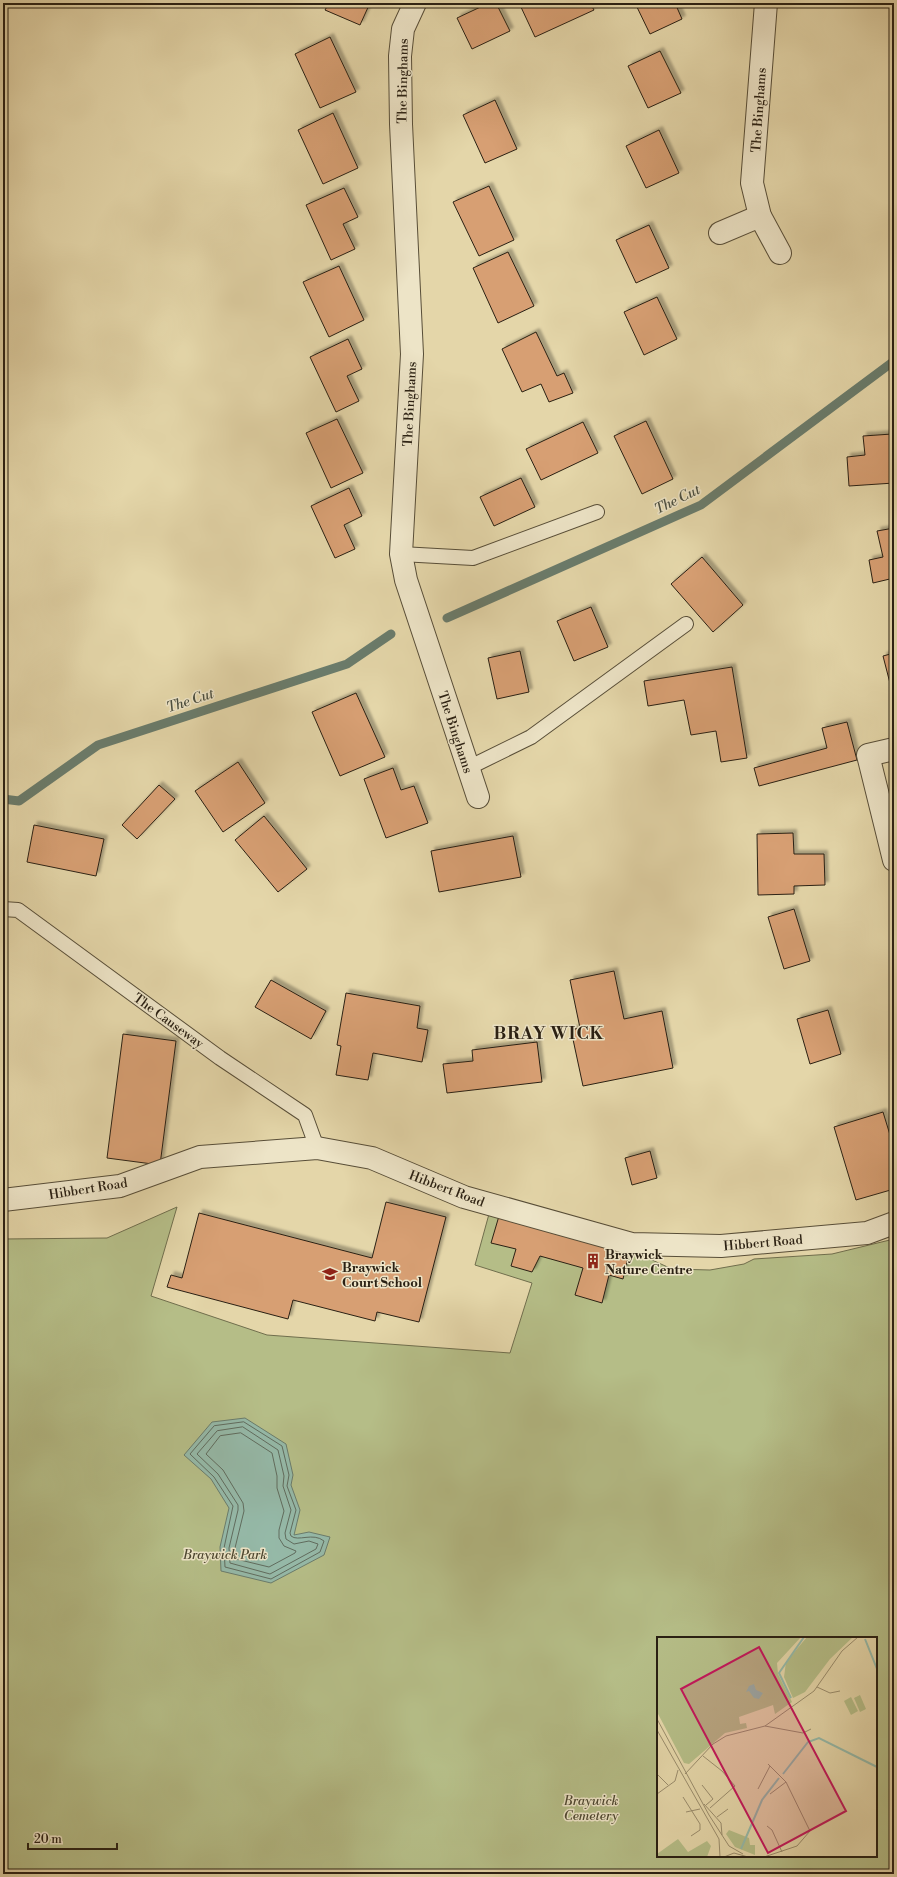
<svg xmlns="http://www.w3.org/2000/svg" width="897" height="1877" font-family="'Libre Bodoni',serif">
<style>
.green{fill:#b5bd87;stroke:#706e4d;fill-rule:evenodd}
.water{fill:#95b9a8;stroke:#6a7c6c}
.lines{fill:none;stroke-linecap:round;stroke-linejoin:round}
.shore{stroke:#606c5e;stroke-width:1}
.stream{stroke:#6a7c6c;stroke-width:9}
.building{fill:#d79f73;stroke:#2a2013;filter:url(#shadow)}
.service-casing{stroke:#584e38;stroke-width:16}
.minor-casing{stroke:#584e38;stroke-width:24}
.service{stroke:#ede4c7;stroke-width:14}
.minor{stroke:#ede4c7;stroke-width:22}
.labels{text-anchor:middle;stroke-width:3;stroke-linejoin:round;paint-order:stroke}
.street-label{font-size:13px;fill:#2a2013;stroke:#ede4c7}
.poi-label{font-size:13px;font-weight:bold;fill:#2a2013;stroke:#ede4c7;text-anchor:start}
.park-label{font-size:13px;font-style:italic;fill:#4d4730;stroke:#ede4c7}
.water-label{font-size:14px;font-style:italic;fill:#4a4e40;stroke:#ede4c7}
.district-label{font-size:17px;font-weight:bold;letter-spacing:1px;fill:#2a2013;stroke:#ede4c7}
.inset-river{fill:none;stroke:#95b9a8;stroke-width:2}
.inset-road{fill:none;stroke:#9a8d6d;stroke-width:1}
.view{fill:#c2185b;fill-opacity:0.15;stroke:#c2185b;stroke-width:2}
.inset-edge{fill:none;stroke:#2a2013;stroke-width:2}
</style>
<defs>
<filter id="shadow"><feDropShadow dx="3.5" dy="-3.5" stdDeviation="1" flood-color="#0004"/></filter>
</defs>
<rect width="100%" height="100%" fill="#e4d6a9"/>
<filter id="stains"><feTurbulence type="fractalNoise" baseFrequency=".005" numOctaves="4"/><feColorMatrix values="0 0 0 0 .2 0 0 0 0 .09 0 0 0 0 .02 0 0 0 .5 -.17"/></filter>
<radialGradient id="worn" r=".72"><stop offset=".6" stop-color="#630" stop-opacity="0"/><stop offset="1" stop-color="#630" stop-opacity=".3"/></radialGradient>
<!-- green -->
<path class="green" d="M177 1207 151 1296 267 1335 510 1353 532 1283 475 1265 489 1214 641 1255 672 1269 710 1270 744 1264 754 1259 832 1254 894 1239V1874H3V1239L107 1238ZM658 1638H876V1856H658Z"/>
<!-- water -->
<path class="water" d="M245 1418 286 1444 293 1475 291 1485 300 1510 294 1535 309 1532 330 1537 324 1555 271 1583 221 1571 220 1547 229 1508 211 1479 184 1455 212 1422Z"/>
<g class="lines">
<!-- shore -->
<g class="shore">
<path d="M244 1422 282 1446 289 1475 287 1486 296 1510 290 1533 291 1536C298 1542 313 1532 324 1541L320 1552 271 1579 225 1567 224 1548 233 1506 214 1477 190 1454 214 1426Z"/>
<path d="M243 1427 278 1450 284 1476 283 1486 291 1510 285 1533 286 1539 294 1544 309 1541 318 1544 316 1549 270 1574 230 1563 229 1548 238 1510V1505L218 1474 197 1454 217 1431Z"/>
<path d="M241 1433 272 1453 277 1476V1488L284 1511 279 1530V1538L284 1546 296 1551 295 1553 269 1567 236 1559 235 1548 244 1511 243 1503 223 1470 206 1454 220 1436Z"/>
</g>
<!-- stream -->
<g class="stream">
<path d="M447 618 701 505 894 361"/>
<path d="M3 799 19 801 98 745 347 664 391 634"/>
</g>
</g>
<!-- building -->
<g class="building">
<path d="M329 3H370L360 25 325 10Z"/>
<path d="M489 3H496L510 31 472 49 457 18Z"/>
<path d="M525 3H590L594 10 535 37 520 5Z"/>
<path d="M635 3H675L682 19 650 34Z"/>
<path d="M330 37 356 92 320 108 295 54Z"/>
<path d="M660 51 681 93 648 108 628 66Z"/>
<path d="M495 100 517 149 485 163 463 115Z"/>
<path d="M333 113 358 168 323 184 298 130Z"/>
<path d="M659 130 679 173 646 188 626 146Z"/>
<path d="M489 186 514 240 479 256 453 202Z"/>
<path d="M344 188 358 217 343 224 355 249 331 260 306 205Z"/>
<path d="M649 225 669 268 636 283 616 240Z"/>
<path d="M508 252 534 306 498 323 473 268Z"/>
<path d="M339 266 364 320 329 337 303 282Z"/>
<path d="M657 297 677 339 644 355 624 312Z"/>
<path d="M536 332 557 376 564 373 573 393 549 402 541 384 522 392 502 349Z"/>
<path d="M348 339 362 369 347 376 359 401 336 412 310 357Z"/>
<path d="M337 419 363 473 331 488 306 433Z"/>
<path d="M646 421 673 479 642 494 614 436Z"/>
<path d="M583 422 598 453 541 480 526 449Z"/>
<path d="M892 434 894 483 849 486 847 457 865 455 863 436Z"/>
<path d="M521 478 535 507 494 526 480 497Z"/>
<path d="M349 488 362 516 344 525 355 549 335 558 311 506Z"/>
<path d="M894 528V578L873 583 869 560 883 557 877 531Z"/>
<path d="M702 557 743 605 713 632 671 584Z"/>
<path d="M591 607 608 647 574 661 557 621Z"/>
<path d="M520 651 529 692 497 699 488 658Z"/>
<path d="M894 653V691H892L883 656Z"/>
<path d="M732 667 747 758 721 762 716 731 691 735 684 700 648 706 644 681Z"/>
<path d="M356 693 385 757 340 776 312 712Z"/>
<path d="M847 722 857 760 759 786 754 768 827 748 822 728Z"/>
<path d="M238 762 265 803 223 832 195 791Z"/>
<path d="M393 768 401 790 414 786 428 823 386 838 364 779Z"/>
<path d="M159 785 175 799 137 839 122 825Z"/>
<path d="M264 816 307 869 278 892 235 840Z"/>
<path d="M34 825 104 839 96 876 27 862Z"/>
<path d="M793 833 794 854H824L825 885 794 886V894L758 895 757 834Z"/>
<path d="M513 836 521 877 439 892 431 851Z"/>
<path d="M794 909 810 961 784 969 768 917Z"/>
<path d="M614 971 624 1019 662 1011 673 1068 583 1086 571 1030 580 1028 570 980Z"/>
<path d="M271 980 326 1011 311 1039 255 1007Z"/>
<path d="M346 993 420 1006 417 1028 428 1030 422 1062 373 1053 368 1080 336 1075 341 1046 337 1045Z"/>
<path d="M828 1010 841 1054 810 1064 797 1019Z"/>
<path d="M123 1034 176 1041 160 1165 107 1158Z"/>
<path d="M537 1042 542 1082 447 1093 443 1064 473 1061 472 1050Z"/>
<path d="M883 1112 894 1148V1189L856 1200 834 1127Z"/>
<path d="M650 1151 657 1178 632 1185 625 1158Z"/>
<path d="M386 1202 446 1217 419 1322 377 1312 375 1321 293 1300 288 1319 167 1287 171 1275 182 1278 199 1213 372 1258Z"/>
<path d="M499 1216 629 1253 623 1279 609 1275 602 1303 575 1295 583 1268 540 1256 532 1272 511 1266 516 1249 491 1243Z"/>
</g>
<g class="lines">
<!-- service casing -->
<g class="service-casing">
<g id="service">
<path d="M401 554 473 558 597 512"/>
<path d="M468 768 531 737 686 624"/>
<path d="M3 909 18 910 220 1058 305 1115 317 1148"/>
</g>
</g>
<!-- minor casing -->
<g class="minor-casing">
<g id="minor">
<path d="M415 3 403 29 400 56 401 124 412 354 401 554 406 580 478 797"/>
<path d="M766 3 752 183 760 216 780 253"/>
<path d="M720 233 760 216"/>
<path d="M894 749 868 755 894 860"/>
<path d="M3 1200 120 1186 200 1157 317 1148 372 1158 464 1197 632 1244 721 1246 867 1233 894 1223"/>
</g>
</g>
<!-- service -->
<use href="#service" class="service"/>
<!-- minor -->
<use href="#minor" class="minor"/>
</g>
<!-- icons -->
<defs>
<g id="building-bare" transform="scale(1.2)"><path d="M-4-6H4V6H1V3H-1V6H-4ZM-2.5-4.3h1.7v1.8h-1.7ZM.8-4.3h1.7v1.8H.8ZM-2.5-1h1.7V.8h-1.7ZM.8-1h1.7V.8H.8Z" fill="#8f2418" stroke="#ede4c7" stroke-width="2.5" paint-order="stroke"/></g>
<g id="school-bare" transform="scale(1.2)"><path d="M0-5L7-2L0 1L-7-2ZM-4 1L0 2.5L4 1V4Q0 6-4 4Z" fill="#8f2418" stroke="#ede4c7" stroke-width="2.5" paint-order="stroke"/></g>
</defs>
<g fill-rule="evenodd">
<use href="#building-bare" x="593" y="1261"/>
<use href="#school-bare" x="330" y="1274"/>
</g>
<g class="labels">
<!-- street labels -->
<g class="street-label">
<text transform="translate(402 81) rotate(-89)" y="5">The Binghams</text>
<text transform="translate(758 110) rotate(-86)" y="5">The Binghams</text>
<text transform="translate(409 404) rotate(-87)" y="5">The Binghams</text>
<text transform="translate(456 732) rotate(72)" y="5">The Binghams</text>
<text transform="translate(169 1020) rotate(36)" y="5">The Causeway</text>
<text transform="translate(88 1188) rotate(-9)" y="5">Hibbert Road</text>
<text transform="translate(447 1188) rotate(21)" y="5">Hibbert Road</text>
<text transform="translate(763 1242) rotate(-5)" y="5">Hibbert Road</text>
</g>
<!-- poi labels -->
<g class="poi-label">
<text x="605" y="1259">Braywick<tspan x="605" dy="15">Nature Centre</tspan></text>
<text x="342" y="1272">Braywick<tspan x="342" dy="15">Court School</tspan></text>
</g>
<!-- park labels -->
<g class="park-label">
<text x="225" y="1559">Braywick Park</text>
<text x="591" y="1805">Braywick<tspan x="591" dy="15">Cemetery</tspan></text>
</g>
<!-- water labels -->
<g class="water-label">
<text transform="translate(677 499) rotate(-26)" y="5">The Cut</text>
<text transform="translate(190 700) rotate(-18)" y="5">The Cut</text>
</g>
<!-- district labels -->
<g class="district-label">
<text x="549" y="1039">BRAY WICK</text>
</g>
</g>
<!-- overview -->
<g transform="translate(657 1637)">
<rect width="220" height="220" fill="#e4d6a9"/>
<path d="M0 0H144L120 26 121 37 135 65 118 77 116 68 82 80 83 87 89 86 90 91 68 96 32 127 27 126 0 75ZM150 0H196L173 22 148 55 136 61 127 40 129 25ZM203 58 209 72 203 75 197 61ZM194 60 201 74 194 78 187 64ZM72 193 92 201 93 208H98V218L78 210 69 197ZM21 202 31 215 50 204 54 209 50 220H0V217Z" fill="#b5bd87"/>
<path d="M97 47 99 53 106 56 102 62 97 61 92 54 89 55 92 49Z" fill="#95b9a8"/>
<path class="inset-river" d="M208 2 220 32M134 61 122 36 147 0M126 137 151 105 162 101 220 130M84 212 105 163 122 141"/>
<path class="inset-road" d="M160 50 173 56 183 54M0 82 52 178 72 209 86 217M108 89 146 96 154 92M0 93 62 202 63 220M46 119 65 134 78 149 53 171M0 137 11 148M28 137 56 107 69 99 108 89 157 54 185 14 201 0M45 148 56 162 49 168M101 152 113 129M0 157 18 144 21 133M113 157 129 145M26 160 43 187V193L34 199M47 167 64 186 65 198M29 175 43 172M60 180 71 172M110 189 115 193 125 215M67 220 77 216 91 220M107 220 140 209 153 194 129 145 111 127"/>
<path class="view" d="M102 10 189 174 111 216 24 52Z"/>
<rect width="220" height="220" class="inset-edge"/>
</g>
<!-- margin -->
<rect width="897" height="1877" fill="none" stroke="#e4d6a9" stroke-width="16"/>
<rect x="4" y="4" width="889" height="1869" fill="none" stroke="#2a2013" stroke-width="2"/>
<rect x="8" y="8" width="881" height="1861" fill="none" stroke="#2a2013"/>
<!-- scale -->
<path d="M28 1843v6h89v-6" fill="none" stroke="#2a2013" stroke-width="2"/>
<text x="34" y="1843" font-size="12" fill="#2a2013" stroke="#ede4c7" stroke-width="3" paint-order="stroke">20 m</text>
<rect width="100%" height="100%" filter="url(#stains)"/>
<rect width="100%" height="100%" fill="url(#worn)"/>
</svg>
